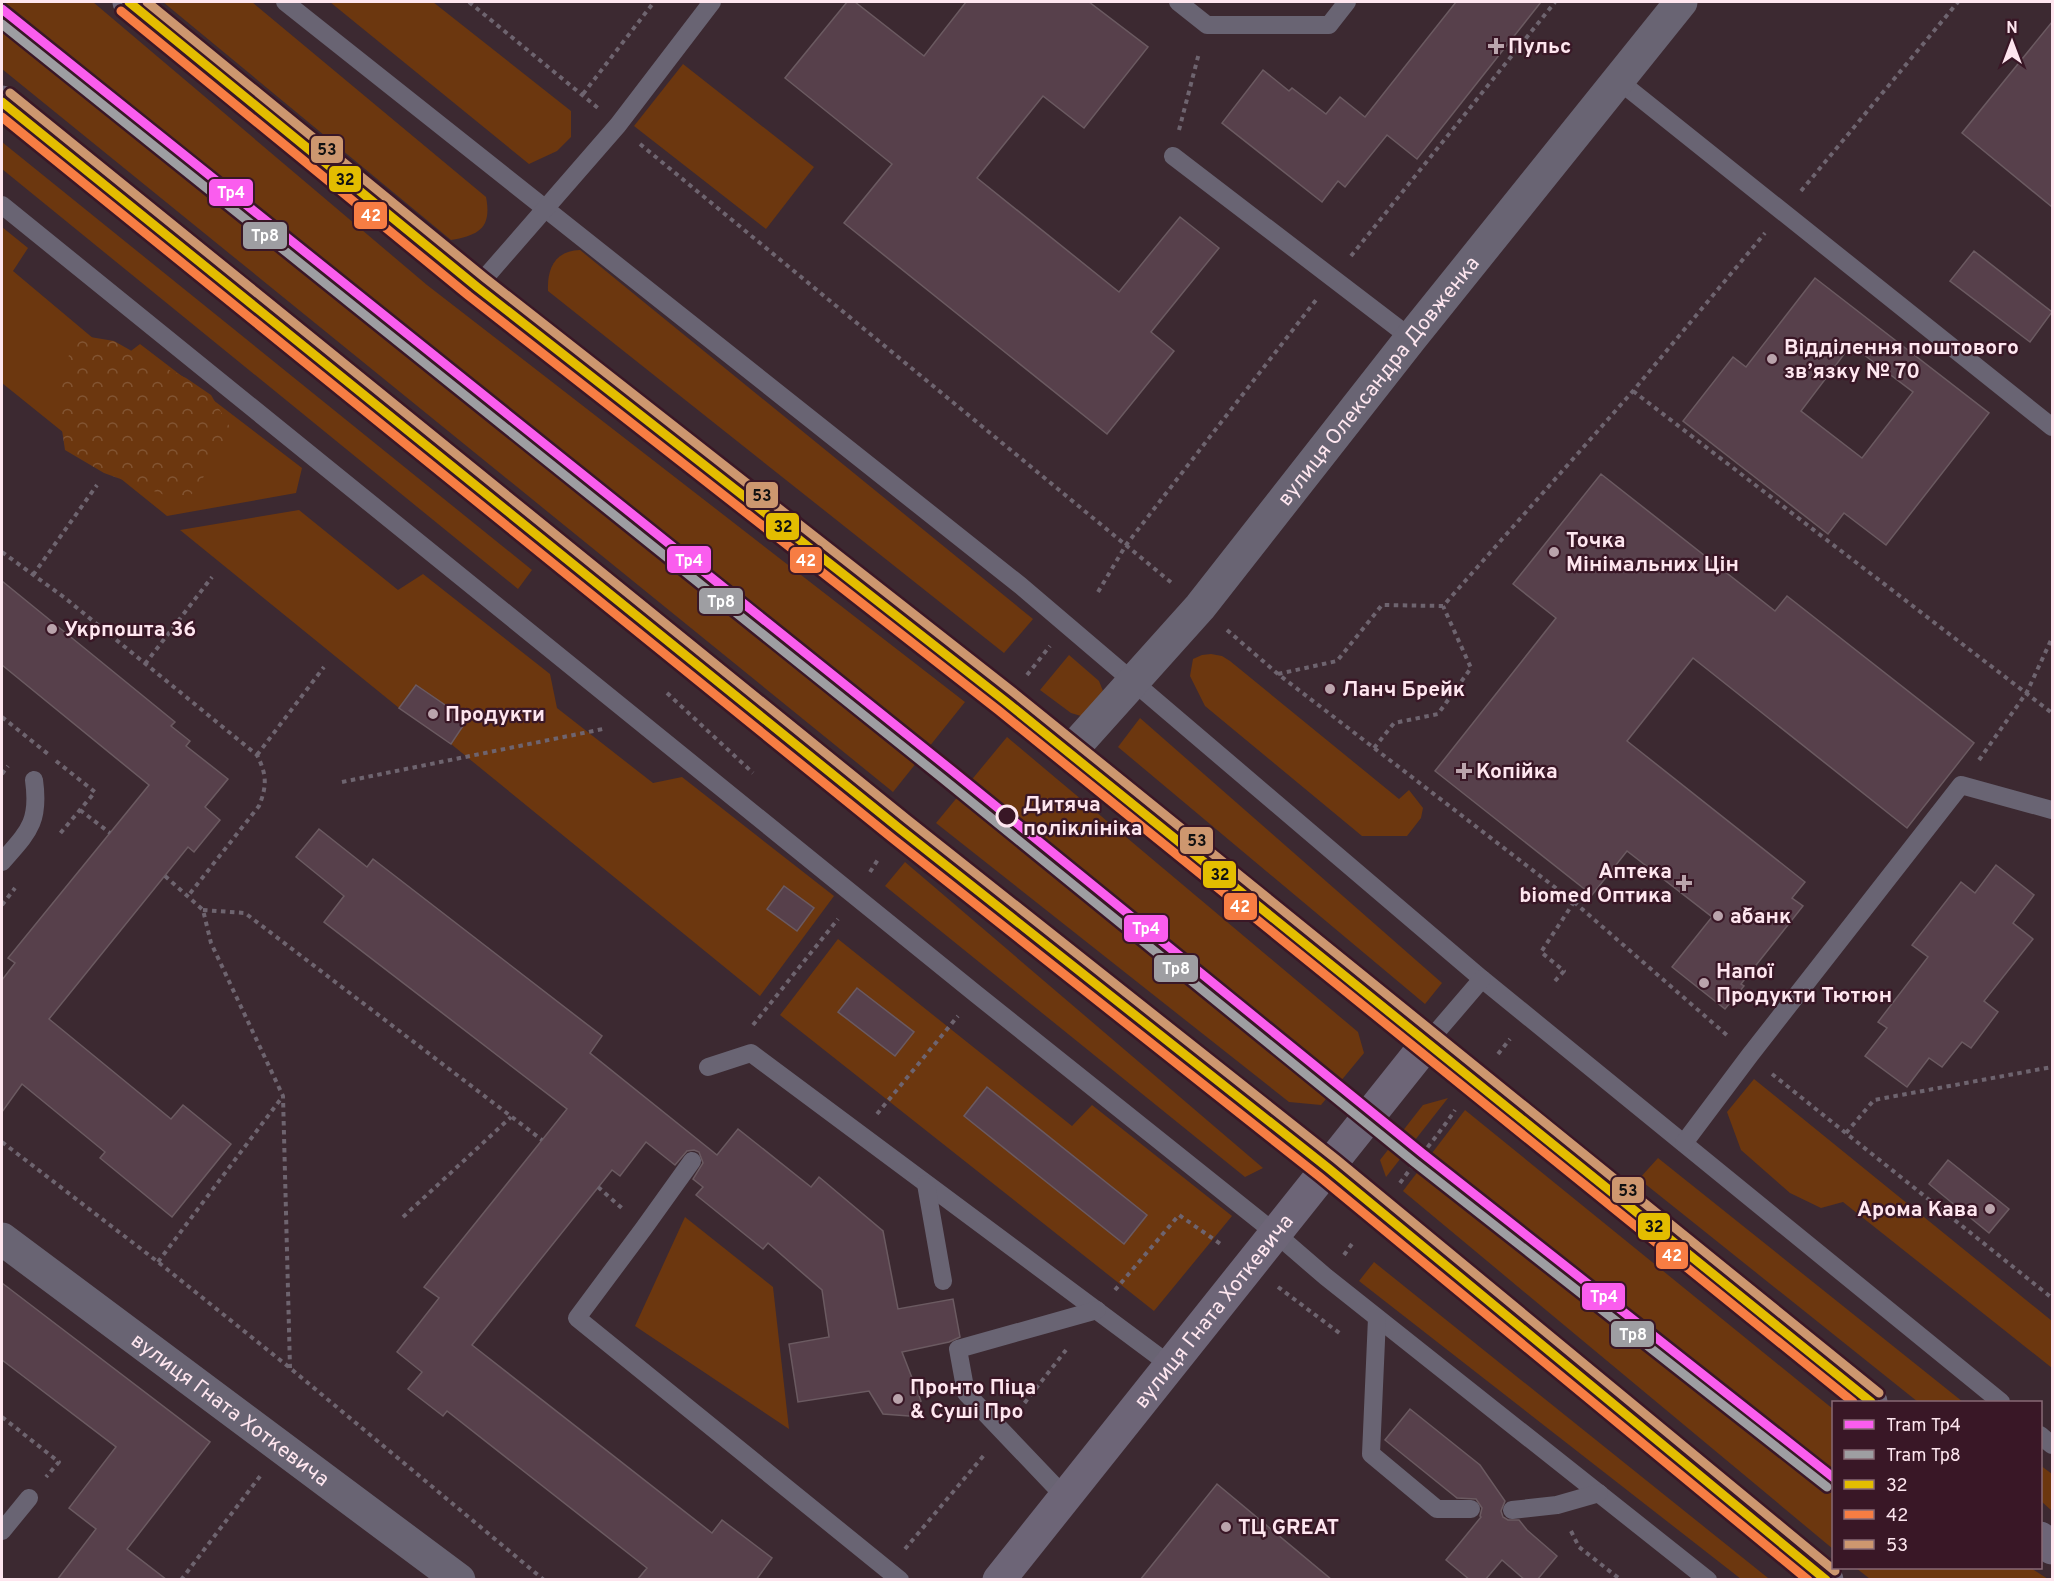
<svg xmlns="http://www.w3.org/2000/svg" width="2054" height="1581" font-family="Overpass,sans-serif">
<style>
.green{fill:#6c370f}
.forest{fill:url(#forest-crowns)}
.building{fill:#57404b;stroke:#6b5a61;stroke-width:1.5;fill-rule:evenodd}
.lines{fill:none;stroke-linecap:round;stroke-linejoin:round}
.path{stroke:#6e646f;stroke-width:4;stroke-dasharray:4.5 4.5;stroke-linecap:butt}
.lane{stroke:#696473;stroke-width:18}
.street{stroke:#696473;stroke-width:33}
.secondary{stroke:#6d6577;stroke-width:33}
.bus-1-casing{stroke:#391726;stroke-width:14}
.bus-2-casing{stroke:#391726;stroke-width:14}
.bus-3-casing{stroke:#391726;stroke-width:14}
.bus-1{stroke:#e3bd00;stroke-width:9}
.bus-2{stroke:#f77d43;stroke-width:9}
.bus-3{stroke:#cd976f;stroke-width:9}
.tram-1-casing{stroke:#391726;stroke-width:14}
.tram-2-casing{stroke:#391726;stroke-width:14}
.tram-1{stroke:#fa5dee;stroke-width:9}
.tram-2{stroke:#9e9ea2;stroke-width:9}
.poi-dot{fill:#baa4ac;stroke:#391726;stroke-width:2}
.stop-dot{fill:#391726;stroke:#fee6ef;stroke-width:3}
.labels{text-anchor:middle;stroke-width:4.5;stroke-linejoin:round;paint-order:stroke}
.poi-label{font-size:21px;font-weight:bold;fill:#fee6ef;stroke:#391726;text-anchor:start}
.street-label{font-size:21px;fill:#fee6ef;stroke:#391726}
.stop-label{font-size:21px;font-weight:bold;fill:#fee6ef;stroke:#391726;text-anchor:start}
.line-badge{stroke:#391726;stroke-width:2}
.badge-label{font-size:16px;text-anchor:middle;font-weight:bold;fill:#fff}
.pale-badge-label{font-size:16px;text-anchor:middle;font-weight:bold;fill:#111}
</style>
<defs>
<pattern id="forest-crowns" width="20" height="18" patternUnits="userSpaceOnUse" patternTransform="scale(1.5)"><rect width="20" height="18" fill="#6c370f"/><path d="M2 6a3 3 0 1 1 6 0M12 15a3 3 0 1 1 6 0" fill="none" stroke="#825432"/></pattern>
</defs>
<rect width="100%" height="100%" fill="#3c2931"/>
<!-- green -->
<g class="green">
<path d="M2 2H93L427 285 965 702 893 792 2 69Z"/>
<path d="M163 2H252L486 197C492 228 479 235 451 240Z"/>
<path d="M330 2H433L571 111V137L557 151 529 164Z"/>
<path d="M683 64 814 167 766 229 634 126Z"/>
<path d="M2 142 532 570 518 589 2 169Z"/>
<path d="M2 227 28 248 13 271 119 360 140 344 302 468 296 493 167 516 2 383Z"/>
<path d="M580 250 1033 619 1004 653 548 291C547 268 555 251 580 250Z"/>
<path d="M299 510 398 590 423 574 550 674 557 708 653 783 682 777 834 896 760 996 451 744 399 708 180 530Z"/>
<path d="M1211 654 1222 656 1230 661 1399 799 1409 790 1423 808 1421 818 1407 836H1362L1205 706 1190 676 1193 659 1202 655Z"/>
<path d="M1069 655 1099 681 1103 691 1081 716 1071 713 1040 690Z"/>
<path d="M1140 718 1442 983 1425 1004 1118 747Z"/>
<path d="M1007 737 1358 1032 1364 1053 1321 1105 1289 1102 936 823Z"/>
<path d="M905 862 1263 1168 1245 1177 885 886Z"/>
<path d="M838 939 1072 1126 1092 1105 1232 1216 1154 1311 780 1015Z"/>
<path d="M1754 1079 2052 1321V1368L1843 1202 1821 1208 1790 1193 1741 1150 1727 1112Z"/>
<path d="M1448 1098 1386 1177 1380 1160 1423 1105Z"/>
<path d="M1465 1110 1833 1409V1549L1403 1191Z"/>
<path d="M1658 1158 1963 1402H1918L1639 1179Z"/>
<path d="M685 1217 773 1287 789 1429 635 1326Z"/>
<path d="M1374 1262 1768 1578 1741 1579 1359 1281Z"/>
<path d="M2040 1465 2052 1474V1511L2041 1501Z"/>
<path d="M1856 1568H2031L2048 1579H1870Z"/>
</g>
<!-- forest -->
<path class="forest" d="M90 337 114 341 137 354 186 378 211 395 231 429 211 466 192 494 173 498 104 473 65 450 59 410 61 377 73 344Z"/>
<!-- building -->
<g class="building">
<path d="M847 2H855L924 56 966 2H1089L1148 47 1084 128 1043 96 977 178 1119 292 1180 217 1219 248 1151 332 1174 351 1107 434 844 223 892 164 785 78Z"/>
<path d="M1456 2H1541L1417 159 1387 135 1345 187 1338 181 1322 202 1222 123 1263 70 1289 91 1292 88 1326 114 1340 97 1365 117Z"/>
<path d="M2052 22V207L1962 133Z"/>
<path d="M1974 251 2052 312 2030 342 1950 281Z"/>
<path d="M1815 278 1989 413 1886 545 1844 513 1828 534 1683 421 1733 357 1746 367ZM1851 345 1913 392 1862 458 1801 411Z"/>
<path d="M1601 474 1775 611 1787 596 1974 743 1907 828 1693 658 1627 741 1805 882 1792 898 1803 906 1741 984 1744 986 1725 1009 1672 967 1712 917 1627 851 1592 895 1435 771 1556 618 1513 584Z"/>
<path d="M2 581 175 722 171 726 190 741 186 746 228 779 205 807 220 820 194 852 188 847 49 1019 171 1119 183 1105 231 1144 172 1217 100 1158 105 1152 22 1084 2 1112V980L15 963 8 958 149 785 2 665Z"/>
<path d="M416 685 467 720 451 744 399 708Z"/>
<path d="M319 829 367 867 373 859 602 1036 590 1053 717 1155 738 1129 811 1187 819 1177 883 1231 898 1309 953 1299 960 1337 949 1342 902 1352 921 1401 909 1416 883 1414 869 1391 798 1402 789 1344 829 1337 822 1290 768 1243 763 1249 696 1195 703 1187 693 1179 703 1163 699 1152 694 1150 687 1151 675 1165 646 1142 620 1176 612 1170 472 1345 712 1533 722 1520 772 1558 756 1580H637L647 1568 447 1411 443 1416 408 1389 422 1372 397 1352 439 1298 424 1287 567 1109 324 922 344 896 296 857Z"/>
<path d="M1996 865 2034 895 2013 923 2033 939 1984 1001 1998 1012 1971 1048 1962 1042 1942 1067 1929 1058 1907 1087 1865 1056 1887 1028 1878 1022 1928 957 1912 945 1961 882 1975 893Z"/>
<path d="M784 886 814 908 797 931 767 909Z"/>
<path d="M857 988 914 1032 895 1056 838 1012Z"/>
<path d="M987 1087 1147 1215 1124 1244 964 1116Z"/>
<path d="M1948 1160 2009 1209 1989 1233 1929 1184Z"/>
<path d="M2 1283 210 1442 127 1549 167 1580H57L96 1529 69 1508 116 1447 2 1360Z"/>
<path d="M1410 1409 1480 1465 1505 1501 1501 1511 1503 1517 1508 1520H1519L1527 1530 1557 1556 1537 1580H1525L1502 1560 1485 1580H1470L1446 1560 1481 1517 1480 1516 1482 1508 1476 1499 1457 1498 1385 1440Z"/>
<path d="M1217 1484 1332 1580H1140Z"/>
</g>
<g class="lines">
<!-- path -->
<g class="path">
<path d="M469 2 598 108"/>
<path d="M583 94 654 2"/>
<path d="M1179 130 1199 53"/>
<path d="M640 144 1173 584"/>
<path d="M1801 191 1958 2"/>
<path d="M1351 256 1555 2"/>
<path d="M1633 391 2052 713"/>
<path d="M2 552 65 598 257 755C267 775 267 786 259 806L188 896"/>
<path d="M33 575 97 485"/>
<path d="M1098 592 1126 545 1316 300"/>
<path d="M1227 630 1278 674 1574 902 1729 1037"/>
<path d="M145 664 212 577"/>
<path d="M1278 674 1337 661 1382 605 1443 606 1633 391 1765 233"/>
<path d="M1027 675 1050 646"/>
<path d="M667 693 753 773"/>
<path d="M2 717 48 754"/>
<path d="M1374 748 1394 723 1438 714 1471 668 1443 606"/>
<path d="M257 755 324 667"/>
<path d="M1979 760 2027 692 2052 638"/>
<path d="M56 761 95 792 58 836"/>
<path d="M2 774 8 766"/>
<path d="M342 782 603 729"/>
<path d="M80 810 110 833"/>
<path d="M870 872 879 858"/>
<path d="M165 876 203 910 211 943 283 1096 290 1368"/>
<path d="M2 905 15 888"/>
<path d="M203 910 245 913 542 1140"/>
<path d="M1555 981 1564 971 1541 952 1574 902"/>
<path d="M753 1025 838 919"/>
<path d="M1498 1054 1510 1039"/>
<path d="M1772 1074 2052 1298"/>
<path d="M877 1114 958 1016"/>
<path d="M1846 1133 1874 1100 2052 1067"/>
<path d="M2 1142 158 1262 290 1368 544 1580"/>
<path d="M1400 1183C1418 1158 1438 1136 1455 1110"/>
<path d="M598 1187 624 1210"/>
<path d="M403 1217 511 1117"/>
<path d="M1344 1255 1354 1241"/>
<path d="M158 1262 283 1096"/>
<path d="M1278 1287 1342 1335"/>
<path d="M1115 1290 1179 1215 1222 1245"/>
<path d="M1019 1410 1066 1350"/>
<path d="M2 1417 59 1462 46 1477"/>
<path d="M1571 1531 1579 1547 1621 1580"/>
<path d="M905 1549 985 1454"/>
<path d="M181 1580 261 1475"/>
</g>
<!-- lane -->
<g class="lane">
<path d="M285 2 1021 586 1482 979 2001 1402"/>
<path d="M1178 2 1207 25H1329L1347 2"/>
<path d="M1619 81 2052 427"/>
<path d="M1173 156 1411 338"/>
<path d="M2 205 976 994 1275 1233 1326 1277 1708 1580"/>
<path d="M477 287 618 125 712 2"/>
<path d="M2 862C28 832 40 823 34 780"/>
<path d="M1428 1042 1482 979"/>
<path d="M708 1067 751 1053 1170 1365"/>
<path d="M1684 1143 1750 1055 1961 785 2052 810"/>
<path d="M692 1161 644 1228 577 1318 900 1580"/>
<path d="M926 1184 943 1281"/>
<path d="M1377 1318 1371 1454 1437 1509H1471"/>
<path d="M2040 1435 2052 1445"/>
<path d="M1066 1498 966 1393 958 1349 1097 1310"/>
<path d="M1512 1510 1557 1505 1599 1493"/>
<path d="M2 1531 29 1498"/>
</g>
<!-- street -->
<g class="street">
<path id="s1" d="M1069 753 1200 607 1411 338 1681 2"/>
<path id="s2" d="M2 1239 459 1580"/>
</g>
<!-- secondary -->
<g class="secondary">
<path d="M129 2 477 287 1005 701 1871 1402"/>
<path d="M2 102 900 829 1328 1168 1827 1580"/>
<path d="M2040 1538 2052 1548"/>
<path id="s3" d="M999 1580 1428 1042"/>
</g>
<!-- bus-1 casing -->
<g class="bus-1-casing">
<g id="bus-1">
<path d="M129 2 477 287 1005 701 1871 1402"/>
<path d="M2 102 900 829 1328 1168 1826 1580"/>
</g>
</g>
<!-- bus-2 casing -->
<g class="bus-2-casing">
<g id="bus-2">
<path d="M121 11 469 296 998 710 1853 1402"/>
<path d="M2 117 892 838 1320 1177 1808 1580"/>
</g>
</g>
<!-- bus-3 casing -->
<g class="bus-3-casing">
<g id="bus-3">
<path d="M147 2 485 278 1013 692 1879 1393"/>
<path d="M10 93 908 820 1336 1159 1835 1571"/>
</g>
</g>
<!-- bus-1 -->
<use href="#bus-1" class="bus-1"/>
<!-- bus-2 -->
<use href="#bus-2" class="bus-2"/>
<!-- bus-3 -->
<use href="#bus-3" class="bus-3"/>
<!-- tram-1 casing -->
<g class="tram-1-casing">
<path id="tram-1" d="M2 9 950 769 1422 1153 1834 1478"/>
</g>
<!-- tram-2 casing -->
<g class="tram-2-casing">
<path id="tram-2" d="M2 24 942 778 1414 1162 1827 1487"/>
</g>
<!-- tram-1 -->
<use href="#tram-1" class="tram-1"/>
<!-- tram-2 -->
<use href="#tram-2" class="tram-2"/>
</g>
<!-- markers -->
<g class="poi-dot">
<path d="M1493 37h6v6h6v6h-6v6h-6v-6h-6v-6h6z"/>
<circle cx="1772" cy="359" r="6"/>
<circle cx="1554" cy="552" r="6"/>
<circle cx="52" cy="629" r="6"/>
<circle cx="1330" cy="689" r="6"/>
<circle cx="433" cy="714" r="6"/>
<path d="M1461 762h6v6h6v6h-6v6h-6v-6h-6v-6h6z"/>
<path d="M1681 874h6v6h6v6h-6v6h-6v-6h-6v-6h6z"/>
<circle cx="1718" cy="916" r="6"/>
<circle cx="1704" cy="983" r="6"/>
<circle cx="1990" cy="1209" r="6"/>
<circle cx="898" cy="1399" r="6"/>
<circle cx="1226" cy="1527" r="6"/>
</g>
<circle class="stop-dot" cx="1007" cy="816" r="10"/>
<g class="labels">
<!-- poi labels -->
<g class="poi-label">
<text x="1508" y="53">Пульс</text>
<text x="1784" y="354">Відділення поштового<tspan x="1784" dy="24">зв’язку № 70</tspan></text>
<text x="1566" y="547">Точка<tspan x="1566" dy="24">Мінімальних Цін</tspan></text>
<text x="64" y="636">Укрпошта 36</text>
<text x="1342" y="696">Ланч Брейк</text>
<text x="445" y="721">Продукти</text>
<text x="1476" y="778">Копійка</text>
<text x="1672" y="878" text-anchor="end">Аптека<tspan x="1672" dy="24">biomed Оптика</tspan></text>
<text x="1730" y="923">а̀банк</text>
<text x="1716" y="978">Напої<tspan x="1716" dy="24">Продукти Тютюн</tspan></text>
<text x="1978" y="1216" text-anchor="end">Арома Кава</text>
<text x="910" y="1394">Пронто Піца<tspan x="910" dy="24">&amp; Суші Про</tspan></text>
<text x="1238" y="1534">ТЦ GREAT</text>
</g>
<!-- street labels -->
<g class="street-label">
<text dy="7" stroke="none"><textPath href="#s1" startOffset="484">вулиця Олександра Довженка</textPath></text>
<text dy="7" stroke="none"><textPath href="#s3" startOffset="344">вулиця Гната Хоткевича</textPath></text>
<text dy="7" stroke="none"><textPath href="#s2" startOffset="285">вулиця Гната Хоткевича</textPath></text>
</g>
<!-- stop labels -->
<g class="stop-label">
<text x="1023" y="811">Дитяча<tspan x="1023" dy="24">поліклініка</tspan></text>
</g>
</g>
<g class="line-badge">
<rect x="310" y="135" width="34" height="29" rx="6" fill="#cd976f"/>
<rect x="328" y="165" width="34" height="28" rx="6" fill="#e3bd00"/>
<rect x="208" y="178" width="46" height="29" rx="6" fill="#fa5dee"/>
<rect x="353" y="201" width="35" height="29" rx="6" fill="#f77d43"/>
<rect x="242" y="221" width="46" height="29" rx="6" fill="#9e9ea2"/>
<rect x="745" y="481" width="34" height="28" rx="6" fill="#cd976f"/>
<rect x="765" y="512" width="35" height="29" rx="6" fill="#e3bd00"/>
<rect x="666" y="545" width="46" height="29" rx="6" fill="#fa5dee"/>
<rect x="789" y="546" width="34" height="28" rx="6" fill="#f77d43"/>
<rect x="698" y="587" width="46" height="28" rx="6" fill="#9e9ea2"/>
<rect x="1179" y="826" width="35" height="29" rx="6" fill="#cd976f"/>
<rect x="1202" y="860" width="35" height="29" rx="6" fill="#e3bd00"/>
<rect x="1223" y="892" width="35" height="29" rx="6" fill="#f77d43"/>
<rect x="1123" y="914" width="46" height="29" rx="6" fill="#fa5dee"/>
<rect x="1153" y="954" width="46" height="29" rx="6" fill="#9e9ea2"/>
<rect x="1611" y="1176" width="34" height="28" rx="6" fill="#cd976f"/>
<rect x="1637" y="1212" width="34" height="29" rx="6" fill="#e3bd00"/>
<rect x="1655" y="1241" width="34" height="29" rx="6" fill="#f77d43"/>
<rect x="1581" y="1282" width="45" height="29" rx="6" fill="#fa5dee"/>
<rect x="1610" y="1320" width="45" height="28" rx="6" fill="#9e9ea2"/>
</g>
<g class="badge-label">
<text x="231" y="198">Тр4</text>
<text x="371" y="221">42</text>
<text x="265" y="241">Тр8</text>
<text x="689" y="566">Тр4</text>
<text x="806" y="566">42</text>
<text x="721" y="607">Тр8</text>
<text x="1240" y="912">42</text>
<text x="1146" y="934">Тр4</text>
<text x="1176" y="974">Тр8</text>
<text x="1672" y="1261">42</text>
<text x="1604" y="1302">Тр4</text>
<text x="1633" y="1340">Тр8</text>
</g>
<g class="pale-badge-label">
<text x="327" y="155">53</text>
<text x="345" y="185">32</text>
<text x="762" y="501">53</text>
<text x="783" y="532">32</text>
<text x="1197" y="846">53</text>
<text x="1220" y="880">32</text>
<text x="1628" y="1196">53</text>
<text x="1654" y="1232">32</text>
</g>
<!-- border -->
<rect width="2054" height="1581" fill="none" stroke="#fee6ef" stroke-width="6"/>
<!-- legend -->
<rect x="1832" y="1401" width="210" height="168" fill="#391726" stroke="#886a76" stroke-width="1.5"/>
<rect x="1844" y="1420" width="30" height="9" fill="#fa5dee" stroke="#886a76" stroke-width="1.5"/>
<text x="1886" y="1431" font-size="18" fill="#fee6ef">Tram Тр4</text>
<rect x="1844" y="1450" width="30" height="9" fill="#9e9ea2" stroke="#886a76" stroke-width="1.5"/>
<text x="1886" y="1461" font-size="18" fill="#fee6ef">Tram Тр8</text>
<rect x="1844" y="1480" width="30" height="9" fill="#e3bd00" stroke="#886a76" stroke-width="1.5"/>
<text x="1886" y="1491" font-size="18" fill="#fee6ef">32</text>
<rect x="1844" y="1510" width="30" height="9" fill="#f77d43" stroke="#886a76" stroke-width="1.5"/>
<text x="1886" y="1521" font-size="18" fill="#fee6ef">42</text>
<rect x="1844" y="1540" width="30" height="9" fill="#cd976f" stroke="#886a76" stroke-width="1.5"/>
<text x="1886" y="1551" font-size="18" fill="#fee6ef">53</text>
<!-- north arrow -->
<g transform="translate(2012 42)" stroke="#391726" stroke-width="4.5" paint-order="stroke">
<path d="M0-4.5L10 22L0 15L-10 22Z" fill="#fee6ef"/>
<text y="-9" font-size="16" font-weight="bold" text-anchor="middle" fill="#fee6ef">N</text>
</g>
</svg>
